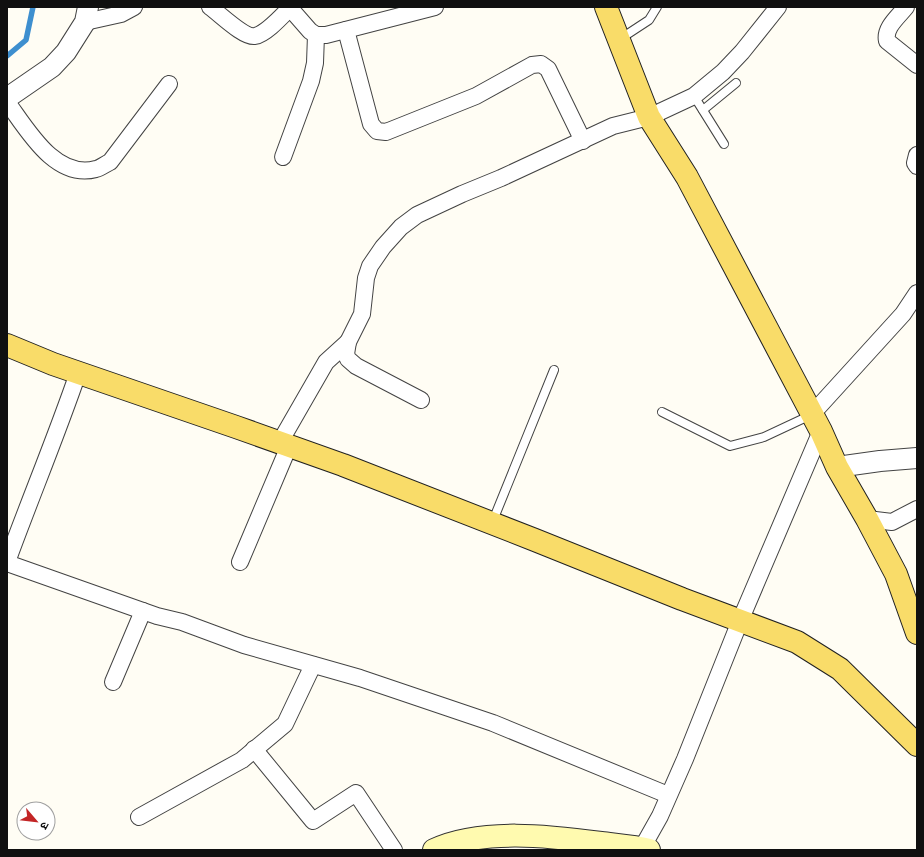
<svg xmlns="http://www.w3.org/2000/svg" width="924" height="857" font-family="'Zilla Slab','Noto Sans Devanagari',serif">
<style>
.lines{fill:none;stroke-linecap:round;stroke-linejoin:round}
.stream{stroke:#3e8fcf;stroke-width:5.5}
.service-casing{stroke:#434343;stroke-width:10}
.minor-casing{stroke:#434343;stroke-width:18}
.tertiary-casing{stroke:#434343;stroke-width:22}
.secondary-casing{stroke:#323232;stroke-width:24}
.primary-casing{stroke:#212121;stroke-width:24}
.service{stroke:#fff;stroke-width:8}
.minor{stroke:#fff;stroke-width:16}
.tertiary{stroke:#fff;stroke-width:20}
.secondary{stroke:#fffaaf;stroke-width:22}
.primary{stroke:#f9dc69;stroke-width:22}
</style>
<rect width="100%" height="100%" fill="#fffdf4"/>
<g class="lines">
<!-- stream -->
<path class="stream" d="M7 56 26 40 33 7"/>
<!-- service casing -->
<g class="service-casing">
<g id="service">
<path d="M620 39 649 20 657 7"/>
<path d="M694 96 724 144"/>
<path d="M703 110 736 83"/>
<path d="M662 412 730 446 764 437 811 415"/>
<path d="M492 523 554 370"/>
</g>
</g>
<!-- minor casing -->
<g class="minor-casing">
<g id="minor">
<path d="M210 7C220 14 244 38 255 36 266 34 282 16 290 8"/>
<path d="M289 7 310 31 316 35H326L435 7"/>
<path d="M906 7C898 17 884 28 887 41L917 65"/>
<path d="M85 22 121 14 134 7"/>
<path d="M346 30 371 124 377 131 386 132 476 96 532 65 541 64 548 69 583 141"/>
<path d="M7 102C27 129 55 180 96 169 101 168 105 164 110 162L169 84"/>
<path d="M917 155 915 163 917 166"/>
<path d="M283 157 311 81 315 63 316 35"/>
<path d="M421 400 356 366 348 359 346 354 348 342 362 314 366 278 370 266 383 247 401 227 417 215 462 194 501 178 613 126 649 117 694 96 723 72 742 52 778 7"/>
<path d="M812 414 903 314 917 293"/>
<path d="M280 442 326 362 348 342"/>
<path d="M867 519 892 522 917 509"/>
<path d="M7 562C30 499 56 437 78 373"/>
<path d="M240 562 289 446"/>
<path d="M7 563 157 616 182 622 244 645 360 678 493 723 668 795"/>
<path d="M113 682 143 611"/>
<path d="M254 749 313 821 356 793 394 850"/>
<path d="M139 817 242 760 285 724 313 665"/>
<path d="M642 848 660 816 685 759 740 621 821 431"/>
</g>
</g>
<!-- tertiary casing -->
<g class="tertiary-casing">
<g id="tertiary">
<path d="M7 98 52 67 66 52 85 22 88 7"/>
<path d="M837 467 880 461 917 458"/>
</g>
</g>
<!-- secondary casing -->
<g class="secondary-casing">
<path id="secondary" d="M434 850C481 828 550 836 601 843 617 845 634 846 649 850"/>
</g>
<!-- primary casing -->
<g class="primary-casing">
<g id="primary">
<path d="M606 7 649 117 687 177 821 431 837 467 867 519 896 574 917 633"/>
<path d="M7 345 53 364 236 427 343 465 535 540 682 599 797 642 840 669 917 745"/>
</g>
</g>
<!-- service -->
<use href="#service" class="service"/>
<!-- minor -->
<use href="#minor" class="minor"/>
<!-- tertiary -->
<use href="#tertiary" class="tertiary"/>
<!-- secondary -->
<use href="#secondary" class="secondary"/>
<!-- primary -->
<use href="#primary" class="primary"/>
</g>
<!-- border -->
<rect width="924" height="857" fill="none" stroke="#101010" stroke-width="16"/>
<!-- north arrow -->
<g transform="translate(36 821) rotate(118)"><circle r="19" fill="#ffffff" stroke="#9f9f9f"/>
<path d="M0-3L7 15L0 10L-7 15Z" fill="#c32526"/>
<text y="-6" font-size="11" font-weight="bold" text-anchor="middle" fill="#101010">उ</text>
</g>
</svg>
